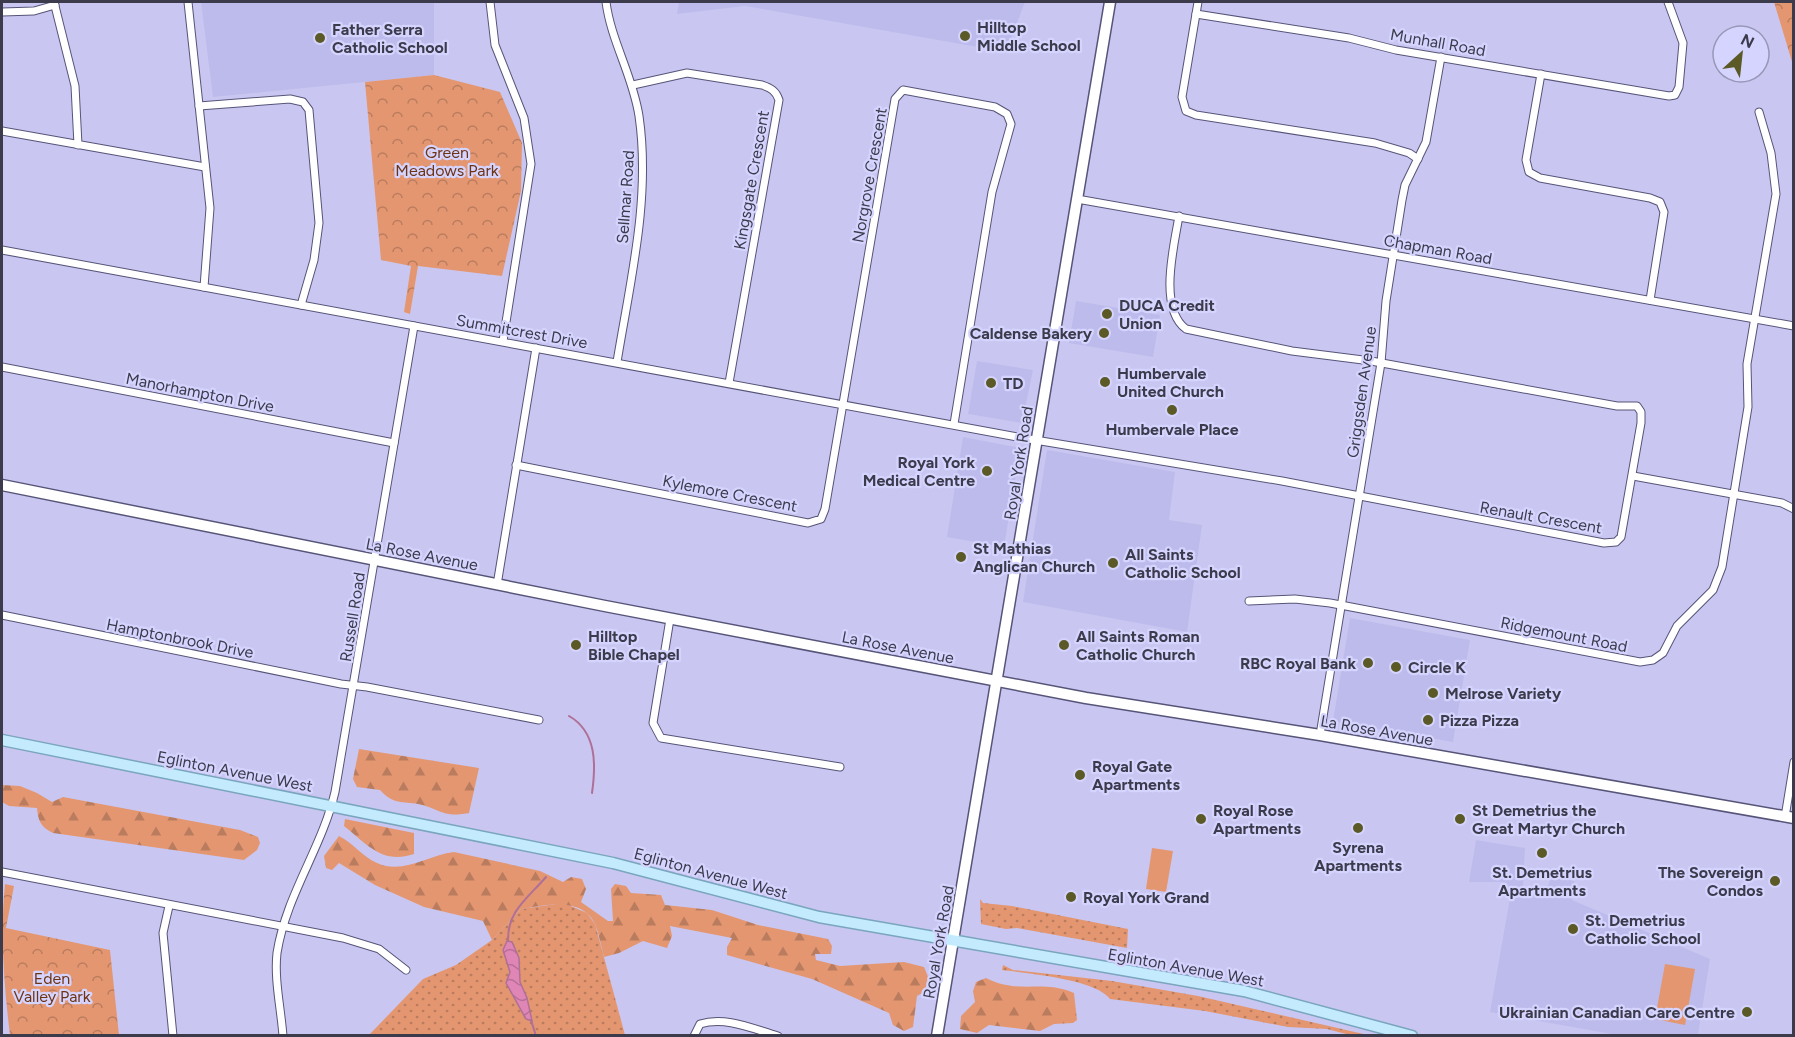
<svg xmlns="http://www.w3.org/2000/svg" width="1795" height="1037" font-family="Figtree,sans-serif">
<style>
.built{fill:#bdbbeb}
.grass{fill:url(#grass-dots)}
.forest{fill:url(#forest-firs)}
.park{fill:url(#park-crowns)}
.pitch{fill:#e49670}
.water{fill:url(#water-waves);stroke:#af7097;stroke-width:1.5}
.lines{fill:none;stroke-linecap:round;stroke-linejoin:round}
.stream{stroke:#af7097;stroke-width:2}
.street-casing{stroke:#565478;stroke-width:9}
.secondary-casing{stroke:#565478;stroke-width:13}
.primary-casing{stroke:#7aa5be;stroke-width:13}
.street{stroke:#fff;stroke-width:7}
.secondary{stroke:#fff;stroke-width:10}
.primary{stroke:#c3ebfd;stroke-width:10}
.poi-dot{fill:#5b5925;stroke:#d5d4fe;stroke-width:2}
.labels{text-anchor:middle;stroke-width:4.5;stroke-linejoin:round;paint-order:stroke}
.poi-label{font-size:16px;font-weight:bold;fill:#3c3b4c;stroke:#d5d4fe;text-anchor:start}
.street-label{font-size:16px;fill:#3c3b4c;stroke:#d5d4fe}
.park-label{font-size:16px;fill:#6d3414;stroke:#d5d4fe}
</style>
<defs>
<pattern id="grass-dots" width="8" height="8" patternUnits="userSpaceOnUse" patternTransform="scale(1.5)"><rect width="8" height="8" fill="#e49670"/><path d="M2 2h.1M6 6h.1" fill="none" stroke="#ba7c5e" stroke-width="1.8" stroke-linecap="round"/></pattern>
<pattern id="forest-firs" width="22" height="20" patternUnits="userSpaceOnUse" patternTransform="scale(1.5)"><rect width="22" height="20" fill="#e49670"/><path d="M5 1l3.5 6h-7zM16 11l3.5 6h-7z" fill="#ba7c5e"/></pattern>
<pattern id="park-crowns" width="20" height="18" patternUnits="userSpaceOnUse" patternTransform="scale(1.5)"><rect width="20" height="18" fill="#e49670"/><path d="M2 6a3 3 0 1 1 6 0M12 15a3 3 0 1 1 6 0" fill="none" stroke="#ba7c5e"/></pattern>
<pattern id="water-waves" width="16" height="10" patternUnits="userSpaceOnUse" patternTransform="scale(1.5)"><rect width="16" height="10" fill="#e086b7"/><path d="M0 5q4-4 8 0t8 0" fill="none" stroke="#b76f97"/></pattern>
</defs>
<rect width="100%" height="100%" fill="#c9c7f1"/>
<!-- built -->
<g class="built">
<path d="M201 2H434V75L213 97Z"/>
<path d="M679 2H1025L1006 52 745 6 677 14Z"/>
<path d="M1076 301 1160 315 1153 357 1069 343Z"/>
<path d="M977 361 1033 370 1022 423 968 414Z"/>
<path d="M963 437 1020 448 1004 547 947 537Z"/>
<path d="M1047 450 1175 472 1169 520 1202 525 1187 632 1023 602Z"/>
<path d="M1350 618 1470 640 1453 742 1333 721Z"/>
<path d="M1476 840 1525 848 1523 888 1546 893 1551 876 1574 881 1572 900 1710 959 1698 1035H1617L1490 1012 1511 892 1507 884 1501 882H1469Z"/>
</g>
<!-- grass -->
<g class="grass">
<path d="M980 899 983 903 1012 906 1128 929 1127 948 1017 928 1006 929 981 924Z"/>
<path d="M564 903 587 913 595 924 625 1035 368 1036 423 979 456 965 492 940 521 909Z"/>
<path d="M1003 965 1013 970 1112 981 1198 996 1368 1035H1350L1327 1029 1288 1027 1205 1011 1110 999C1096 979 1026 973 1002 970Z"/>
</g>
<!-- forest -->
<g class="forest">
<path d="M359 749 479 768 469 813C442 818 441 809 418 804 403 801 393 805 380 790L357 787 353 779Z"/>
<path d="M2 785 20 786 37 793 52 802 63 797 240 830 258 837 260 843 257 850 244 860 53 833C41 827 38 821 37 808L9 806 2 802Z"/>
<path d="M345 819 414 833V854C382 865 367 844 344 826Z"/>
<path d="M339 836C353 843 363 857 377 863 403 875 428 855 454 852L540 871 563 882 571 877 582 879 586 889 581 902 608 921H613L611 889 615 884 626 886 631 893 661 895 665 905 712 910 758 925 828 939 832 946 831 954H815L816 960 840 966 904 962 924 967 929 979 924 992 917 996 913 1027 904 1031 893 1025 889 1013 812 979 727 955V947L732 938 670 926 672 936 667 948 643 941 619 953 604 957C601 946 599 934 595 924 582 896 545 905 521 909L492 940 483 921 424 907 375 885 339 863 332 870 326 868 324 856Z"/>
<path d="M986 978C1019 995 1042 979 1074 993L1077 1020 1073 1023 1054 1024 1040 1031 989 1025 977 1033 960 1029 961 1016 975 1002 973 991 976 982Z"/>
</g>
<!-- park -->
<g class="park">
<path d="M1774 2H1793V65Z"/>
<path d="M434 75 500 92 522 143 521 191 502 276 418 266 410 314 404 312 411 266 381 260 365 82Z"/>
<path d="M5 884 14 886 6 928 110 950 119 1035H10C4 987 0 932 5 884Z"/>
</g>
<!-- pitch -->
<g class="pitch">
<path d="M1152 848 1173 851 1166 892 1146 889Z"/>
<path d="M1665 964 1695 969 1685 1025 1655 1019Z"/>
</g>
<!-- water -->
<path class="water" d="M507 941 512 942 519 958 520 982 527 998 532 1021 526 1019 506 983 510 972 503 950Z"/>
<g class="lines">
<!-- stream -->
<g class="stream">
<path d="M569 716C597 732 596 765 592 793"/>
<path d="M508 941C507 911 528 898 546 877"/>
<path d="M531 1020 536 1036"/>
</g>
<!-- street casing -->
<g class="street-casing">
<g id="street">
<path d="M54 2 75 86 78 145"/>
<path d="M188 2 210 208 204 287"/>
<path d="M490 2 495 45 524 118 531 164 503 341"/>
<path d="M606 2C611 41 633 76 639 116 651 198 630 282 617 362"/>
<path d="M1198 2 1182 97 1186 111 1196 115 1375 143 1409 153 1418 159"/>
<path d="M2 12 34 11 55 5"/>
<path d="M1196 14 1349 38 1396 50 1669 96 1675 95 1679 87 1683 43 1668 2"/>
<path d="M1541 74 1526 160 1529 172 1540 178 1650 198 1660 202 1664 212 1650 300"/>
<path d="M633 85 687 73 762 85C771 88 776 91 779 100L729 383"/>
<path d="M199 106 290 99 303 102 309 110 319 223 314 260 301 305"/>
<path d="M2 131 205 167"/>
<path d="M1077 199 1794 326"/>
<path d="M2 250 1023 438 1282 481 1604 543 1616 542 1621 537 1641 423V412L1637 406H1617L1371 361 1292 351 1186 329C1158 308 1174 246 1179 216"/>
<path d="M2 367 394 443"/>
<path d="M516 465 808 523 821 519 825 509 895 99 903 90 995 107 1007 114 1011 124 992 192 954 424"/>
<path d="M1633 476 1782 503 1794 509"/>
<path d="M497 585 536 348"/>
<path d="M1249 601 1295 599 1330 603 1640 662 1653 660 1663 653 1677 626 1713 590 1722 567 1748 407 1747 364 1776 194 1771 153 1759 112"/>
<path d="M2 615 341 684 367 687 539 720"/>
<path d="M670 619 653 723 661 738 840 767"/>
<path d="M1320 735 1381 363 1386 301 1402 200 1405 185 1426 142 1441 57"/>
<path d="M1785 817 1794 762"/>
<path d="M2 872 343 938 379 949 406 970"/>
<path d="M169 906 163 933 173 1036"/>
<path d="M283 1036C281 1009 274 979 277 953 286 895 322 848 335 792L414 326"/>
<path d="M694 1036 700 1024C726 1016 753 1029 778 1036"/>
</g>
</g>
<!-- secondary casing -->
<g class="secondary-casing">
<g id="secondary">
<path d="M2 485 605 606 1086 698 1320 735 1794 818"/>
<path d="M937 1036 1110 2"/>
</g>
</g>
<!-- primary casing -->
<g class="primary-casing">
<path id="primary" d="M2 740 613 863 819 917 1244 991 1412 1036"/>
</g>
<!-- street -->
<use href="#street" class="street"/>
<!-- secondary -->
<use href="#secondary" class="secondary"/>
<!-- primary -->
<use href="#primary" class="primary"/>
</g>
<!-- markers -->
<g class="poi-dot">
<circle cx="965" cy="36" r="6"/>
<circle cx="320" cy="38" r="6"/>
<circle cx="1107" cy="314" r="6"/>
<circle cx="1104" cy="333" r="6"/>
<circle cx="1105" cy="382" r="6"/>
<circle cx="991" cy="383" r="6"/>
<circle cx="1172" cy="410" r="6"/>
<circle cx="987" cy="471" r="6"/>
<circle cx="961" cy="557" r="6"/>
<circle cx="1113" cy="563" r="6"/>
<circle cx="576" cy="645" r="6"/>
<circle cx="1064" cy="645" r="6"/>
<circle cx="1368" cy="663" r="6"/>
<circle cx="1396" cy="667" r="6"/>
<circle cx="1433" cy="693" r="6"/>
<circle cx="1428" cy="720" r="6"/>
<circle cx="1080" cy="775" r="6"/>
<circle cx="1201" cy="819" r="6"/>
<circle cx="1460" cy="819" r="6"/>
<circle cx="1358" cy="828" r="6"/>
<circle cx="1542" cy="853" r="6"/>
<circle cx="1775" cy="881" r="6"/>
<circle cx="1071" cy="897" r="6"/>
<circle cx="1573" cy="929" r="6"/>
<circle cx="1747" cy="1012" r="6"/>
</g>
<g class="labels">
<!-- poi labels -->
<g class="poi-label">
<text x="977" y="33">Hilltop<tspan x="977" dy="18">Middle School</tspan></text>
<text x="332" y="35">Father Serra<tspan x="332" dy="18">Catholic School</tspan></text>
<text x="1119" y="311">DUCA Credit<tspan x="1119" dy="18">Union</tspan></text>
<text x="1092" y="339" text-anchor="end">Caldense Bakery</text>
<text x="1117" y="379">Humbervale<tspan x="1117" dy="18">United Church</tspan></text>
<text x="1003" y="389">TD</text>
<text x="1172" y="435" text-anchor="middle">Humbervale Place</text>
<text x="975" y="468" text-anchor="end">Royal York<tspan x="975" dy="18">Medical Centre</tspan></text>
<text x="973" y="554">St Mathias<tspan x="973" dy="18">Anglican Church</tspan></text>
<text x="1125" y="560">All Saints<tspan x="1125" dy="18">Catholic School</tspan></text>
<text x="588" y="642">Hilltop<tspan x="588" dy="18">Bible Chapel</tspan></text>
<text x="1076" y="642">All Saints Roman<tspan x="1076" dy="18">Catholic Church</tspan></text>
<text x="1356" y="669" text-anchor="end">RBC Royal Bank</text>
<text x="1408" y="673">Circle K</text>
<text x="1445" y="699">Melrose Variety</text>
<text x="1440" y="726">Pizza Pizza</text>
<text x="1092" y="772">Royal Gate<tspan x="1092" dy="18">Apartments</tspan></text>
<text x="1213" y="816">Royal Rose<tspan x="1213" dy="18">Apartments</tspan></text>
<text x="1472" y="816">St Demetrius the<tspan x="1472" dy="18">Great Martyr Church</tspan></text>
<text x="1358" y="853" text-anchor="middle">Syrena<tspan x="1358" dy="18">Apartments</tspan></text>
<text x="1542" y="878" text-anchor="middle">St. Demetrius<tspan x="1542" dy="18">Apartments</tspan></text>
<text x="1763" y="878" text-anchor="end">The Sovereign<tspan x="1763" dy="18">Condos</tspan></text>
<text x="1083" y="903">Royal York Grand</text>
<text x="1585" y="926">St. Demetrius<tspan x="1585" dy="18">Catholic School</tspan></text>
<text x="1735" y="1018" text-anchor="end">Ukrainian Canadian Care Centre</text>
</g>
<!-- street labels -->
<g class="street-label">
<text transform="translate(1438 42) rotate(10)" y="6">Munhall Road</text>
<text transform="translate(869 175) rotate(-80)" y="6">Norgrove Crescent</text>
<text transform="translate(751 180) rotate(-80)" y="6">Kingsgate Crescent</text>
<text transform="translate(625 197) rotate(-86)" y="6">Sellmar Road</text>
<text transform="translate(1438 249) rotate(10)" y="6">Chapman Road</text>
<text transform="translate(522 331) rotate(10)" y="6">Summitcrest Drive</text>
<text transform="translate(200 392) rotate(11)" y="6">Manorhampton Drive</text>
<text transform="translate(1361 392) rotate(-82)" y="6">Griggsden Avenue</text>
<text transform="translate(1018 463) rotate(-81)" y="6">Royal York Road</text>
<text transform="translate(730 493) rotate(11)" y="6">Kylemore Crescent</text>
<text transform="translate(1541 517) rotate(10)" y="6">Renault Crescent</text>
<text transform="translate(422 554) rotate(11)" y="6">La Rose Avenue</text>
<text transform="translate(352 617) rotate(-81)" y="6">Russell Road</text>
<text transform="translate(1564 634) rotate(11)" y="6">Ridgemount Road</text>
<text transform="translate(180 638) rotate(11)" y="6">Hamptonbrook Drive</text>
<text transform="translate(898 647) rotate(11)" y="6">La Rose Avenue</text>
<text transform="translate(1377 730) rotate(10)" y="6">La Rose Avenue</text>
<text transform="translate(235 771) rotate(11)" y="6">Eglinton Avenue West</text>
<text transform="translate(711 873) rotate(15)" y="6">Eglinton Avenue West</text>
<text transform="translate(938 942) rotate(-80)" y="6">Royal York Road</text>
<text transform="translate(1186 967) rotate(10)" y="6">Eglinton Avenue West</text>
</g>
<!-- park labels -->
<g class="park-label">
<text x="447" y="158">Green<tspan x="447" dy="18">Meadows Park</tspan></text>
<text x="52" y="984">Eden<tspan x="52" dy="18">Valley Park</tspan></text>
</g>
</g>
<!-- border -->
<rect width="1795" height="1037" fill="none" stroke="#3c3b4c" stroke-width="6"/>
<!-- north arrow -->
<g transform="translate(1741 54) rotate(27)"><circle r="28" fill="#d5d4fe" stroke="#9897b7" stroke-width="1.5"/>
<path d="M0-4.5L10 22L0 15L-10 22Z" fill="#5b5925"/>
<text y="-9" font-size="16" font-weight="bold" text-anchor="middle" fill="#3c3b4c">N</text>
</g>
</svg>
